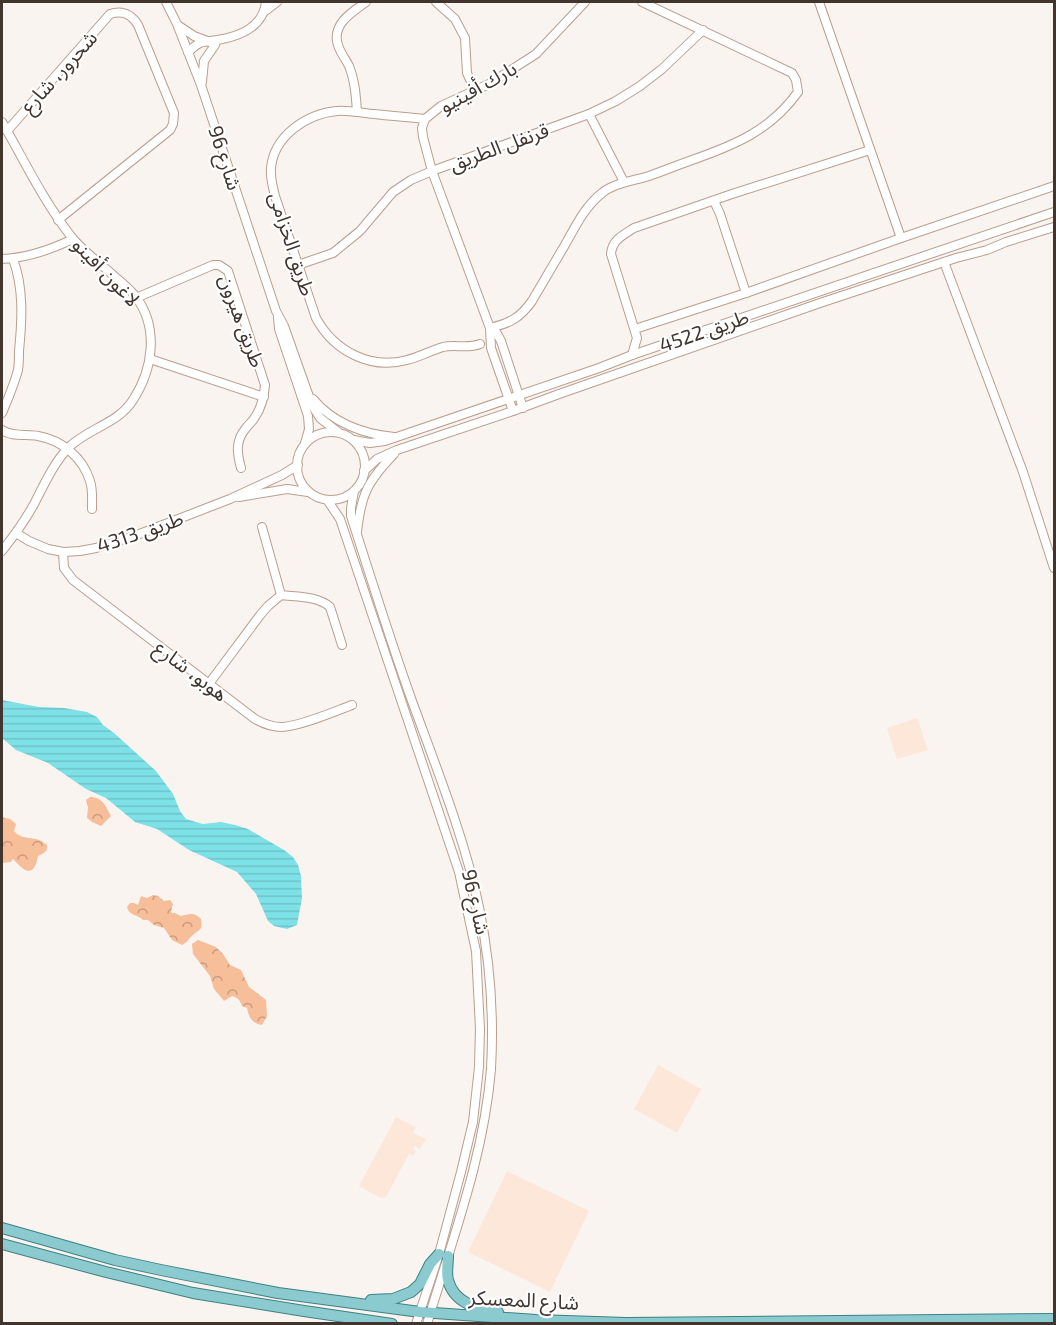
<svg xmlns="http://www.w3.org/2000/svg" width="1056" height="1325" font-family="'Exo 2','Noto Sans Arabic',sans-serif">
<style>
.built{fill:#fde7d9}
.forest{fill:url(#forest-crowns)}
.water{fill:url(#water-rules)}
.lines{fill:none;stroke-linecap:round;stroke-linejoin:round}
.minor-casing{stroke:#ba9e8d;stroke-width:10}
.major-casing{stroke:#3f8082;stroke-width:12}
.minor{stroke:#fff;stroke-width:8}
.major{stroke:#8bcbd0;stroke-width:10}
.labels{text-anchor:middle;stroke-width:4.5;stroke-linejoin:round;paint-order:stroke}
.street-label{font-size:20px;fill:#41352e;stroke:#fff}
</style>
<defs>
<pattern id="forest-crowns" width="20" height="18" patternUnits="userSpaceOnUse" patternTransform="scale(1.5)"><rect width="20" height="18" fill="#f7be9a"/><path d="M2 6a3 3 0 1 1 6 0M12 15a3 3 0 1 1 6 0" fill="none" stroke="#ca9b7e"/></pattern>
<pattern id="water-rules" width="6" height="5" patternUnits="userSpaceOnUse" patternTransform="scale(1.5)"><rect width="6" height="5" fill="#7ee1e8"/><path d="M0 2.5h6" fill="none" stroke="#6ec2c7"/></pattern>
</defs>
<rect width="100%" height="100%" fill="#faf4f1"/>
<!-- built -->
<g class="built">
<path d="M917 718 928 750 897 759 887 728Z"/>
<path d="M658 1065 701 1089 677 1133 634 1109Z"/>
<path d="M396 1117 416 1127 413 1133 426 1139 420 1149 415 1146 413 1149 416 1151 413 1156 409 1154 386 1197 381 1198 359 1186Z"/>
<path d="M507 1171 589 1211 550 1292 468 1252Z"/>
</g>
<!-- forest -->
<g class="forest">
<path d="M90 797C103 797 106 807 111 816L101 826 92 822 87 818 88 807 86 800Z"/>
<path d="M2 817 10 819 16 824 14 831C23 842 35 834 47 845 48 852 44 853 38 856 37 859 37 863 35 866 29 878 18 864 13 859L11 862 2 863Z"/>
<path d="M153 895 158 896 164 901 170 900 173 904 171 911 172 913H175L181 916C190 914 194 912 201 919 203 930 200 929 193 935 188 939 188 942 182 945L172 940 164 928 154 925 148 920H143C137 914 129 916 127 907L130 903H134L138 905 141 896 147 898Z"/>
<path d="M198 940 216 947 223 954 230 965 241 970 249 987 266 1000 267 1016 262 1025C251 1023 249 1017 247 1008L242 1006C240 1000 238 998 232 996L224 1001 214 989 210 976 193 954 192 944Z"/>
</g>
<!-- water -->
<path class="water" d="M2 700 39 707 64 708 87 712 97 717 103 725 114 733 156 771 173 794 180 811 186 819 203 824 221 822 235 825 248 829 284 850 293 857 298 865 301 876 302 898 297 925 287 929 274 926 268 921 256 894 237 872 189 850 157 829 135 822 106 798 86 789 48 763 16 750 2 738Z"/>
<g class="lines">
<!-- minor casing -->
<g class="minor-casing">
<g id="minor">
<path d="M166 2 177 24 201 85 276 311 284 326 312 405 320 418 338 432"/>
<path d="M436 2 455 19 465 38 467 73 475 91"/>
<path d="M819 2 901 238"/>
<path d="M265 11 277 2"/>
<path d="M179 26 194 36 210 42"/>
<path d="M188 52C192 49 195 45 200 43 205 41 212 41 218 40 241 36 263 27 266 2"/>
<path d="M202 82 204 61 215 45"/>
<path d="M357 112C356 97 355 81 349 66 345 58 338 50 337 41 334 22 354 11 366 2"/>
<path d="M589 114 624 182"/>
<path d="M425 119C408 117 391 116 374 114 362 113 349 110 337 111 306 114 274 136 271 168 270 178 273 187 275 196L316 318C334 351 370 370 407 360 419 357 430 351 443 347 455 344 467 349 480 344"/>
<path d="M2 122C24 160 43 200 70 235 81 250 99 262 113 275 121 282 130 289 136 297 159 328 153 369 133 400 118 424 88 428 68 448 53 464 43 487 33 506 24 522 13 537 2 551"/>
<path d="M7 131 110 14C123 10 131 14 138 25L174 113 173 124 170 130 58 220"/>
<path d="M714 201 720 214 746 293"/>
<path d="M2 259C27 258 50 250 73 239"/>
<path d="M944 262 1023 472 1054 568"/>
<path d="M298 265 333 253 360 231 393 192 411 180 432 171 589 114 616 101 640 86 662 69 703 30"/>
<path d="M136 298 213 265H219L228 271 265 385C264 397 262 407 255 417 253 421 249 424 246 428 235 441 237 453 241 468"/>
<path d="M278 317 279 329 308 416 309 429 305 443"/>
<path d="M490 328C510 323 520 318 532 301 542 284 552 267 562 250 574 230 583 208 602 193 614 183 633 181 649 176 663 171 678 165 692 160 735 145 771 130 798 92L796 80 792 73 642 2"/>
<path d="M490 328 496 332 501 341 523 408"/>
<path d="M635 329 746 293 901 238 1054 186"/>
<path d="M632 355 637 338 611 254C612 240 623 235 634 228L732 194 870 150"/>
<path d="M150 359 264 397"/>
<path d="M313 399C333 423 364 434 394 437"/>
<path d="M513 411 491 348 490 328 432 171 423 137 422 128 425 119 441 106 489 84 536 54 585 2"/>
<path d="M2 413C8 399 14 385 18 370 19 364 19 357 19 351 22 321 24 288 13 259"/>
<path d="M2 430C11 437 27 434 38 436 62 440 83 458 90 481 93 490 92 500 92 509"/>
<circle cx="331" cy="466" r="34"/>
<path d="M354 440 370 443 385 441 599 368 632 355 1054 212"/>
<path d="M364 471 377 459 397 450 513 411 559 394 823 302 956 258 987 250 1006 242 1054 227"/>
<path d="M354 491 351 508V516C371 578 390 640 412 701 436 767 465 839 479 907 490 960 494 1016 491 1069 484 1157 452 1240 427 1324"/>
<path d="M239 497 287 489 308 492"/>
<path d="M328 501 340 519 459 872 476 951 480 1029 479 1067 473 1122 461 1172 439 1254 416 1324"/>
<path d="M262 527 281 595"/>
<path d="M357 532C361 494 368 481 394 454"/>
<path d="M16 533 29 541 48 549 63 552 80 551 96 548 137 535 230 499 282 475 298 465"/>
<path d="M63 552 64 568 73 580 255 719C264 724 272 727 282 727 301 726 333 712 352 705"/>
<path d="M208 685 261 614 268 606 281 595C296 597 318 596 330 607L342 645"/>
</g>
</g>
<!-- major casing -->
<g class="major-casing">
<g id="major">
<path d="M2 1228 115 1260 161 1270 278 1293 420 1312 536 1320 626 1323 1054 1319"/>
<path d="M2 1244 106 1272 193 1293 304 1311 392 1324"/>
<path d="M448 1256C448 1264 446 1273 448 1280 454 1303 477 1309 498 1312"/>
<path d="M371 1300 393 1299 411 1292 420 1284 430 1264 439 1254"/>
</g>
</g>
<!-- minor -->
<use href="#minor" class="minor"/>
<!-- major -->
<use href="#major" class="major"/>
</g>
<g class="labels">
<!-- street labels -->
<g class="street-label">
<text transform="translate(59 72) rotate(-48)" y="7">شحرور، شارع</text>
<text transform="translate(478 87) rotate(-29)" y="7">بارك أفينيو</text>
<text transform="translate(499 147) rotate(-20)" y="7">قرنفل الطريق</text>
<text transform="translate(225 158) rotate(72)" y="7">شارع 96</text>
<text transform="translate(292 244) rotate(72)" y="7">طريق الخزامى</text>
<text transform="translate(106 272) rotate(46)" y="7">لاغون أفينو</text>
<text transform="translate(242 321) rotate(70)" y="7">طريق هيرون</text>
<text transform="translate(704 331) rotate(-19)" y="7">طريق 4522</text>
<text transform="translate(140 532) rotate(-19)" y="7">طريق 4313</text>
<text transform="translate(191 671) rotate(37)" y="7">هوبو، شارع</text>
<text transform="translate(476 902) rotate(77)" y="7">شارع 96</text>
<text transform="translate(524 1300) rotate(3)" y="7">شارع المعسكر</text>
</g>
</g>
<!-- border -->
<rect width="1056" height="1325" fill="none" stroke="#41352e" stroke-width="6"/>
</svg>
